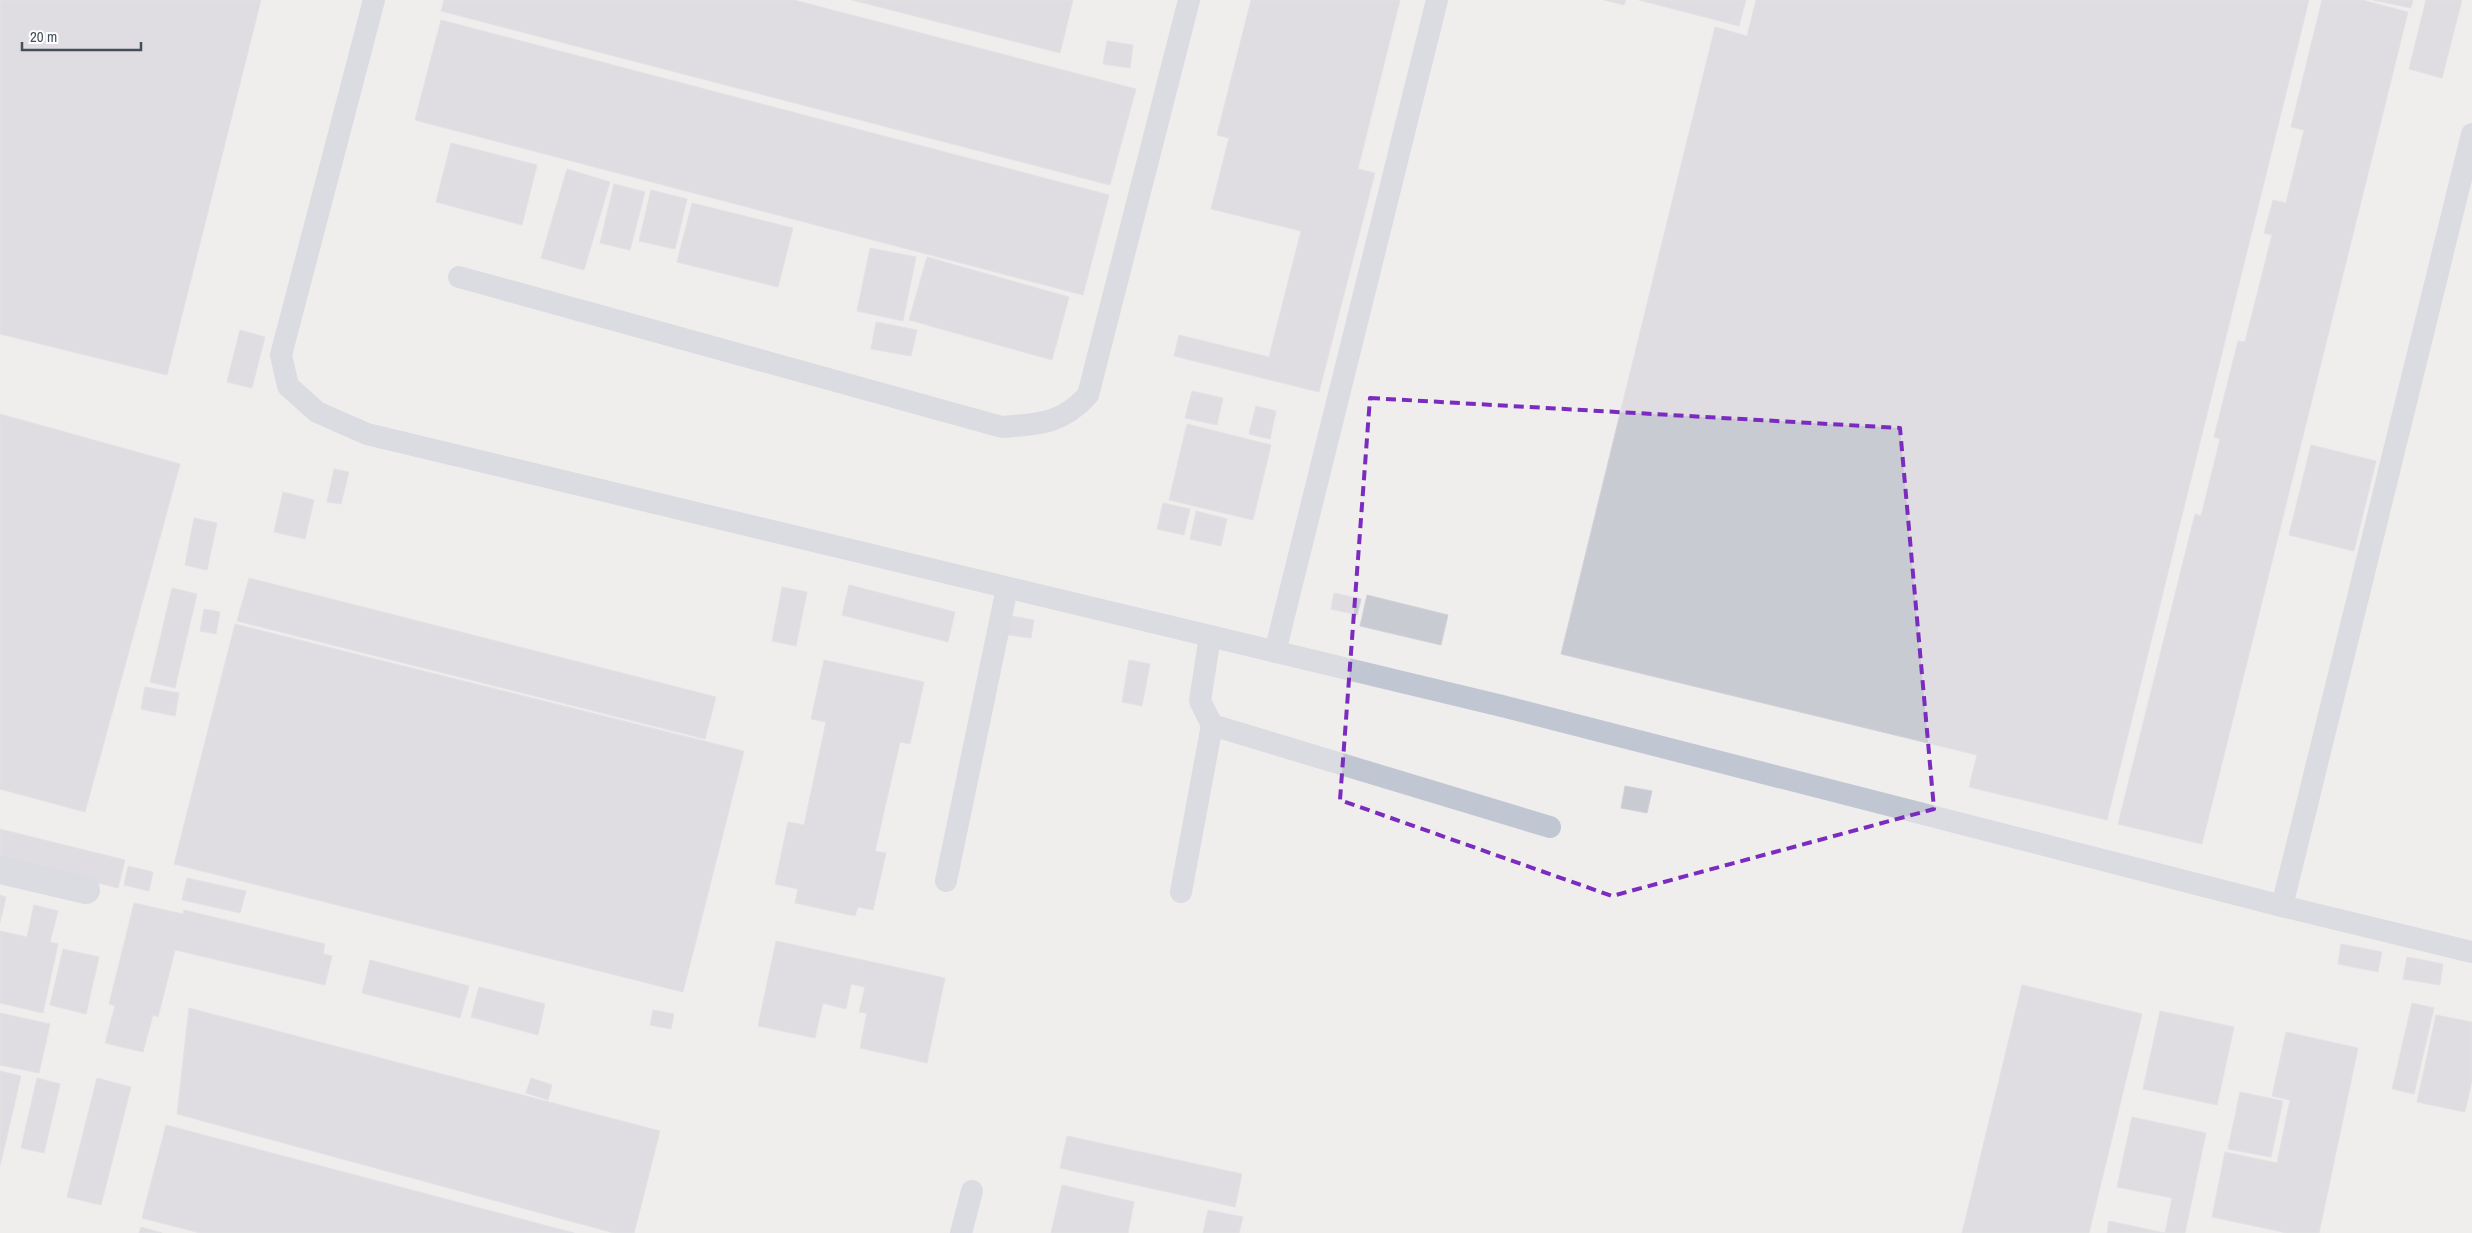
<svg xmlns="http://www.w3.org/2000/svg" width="2472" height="1233" font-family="'Archivo Narrow',sans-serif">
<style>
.building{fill:#c9cbd3;stroke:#d1d2d9}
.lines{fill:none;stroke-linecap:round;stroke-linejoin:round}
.service{stroke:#c0c7d3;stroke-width:22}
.minor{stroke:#c0c7d3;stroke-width:28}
.marked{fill:none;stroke:#7b2cbf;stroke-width:4;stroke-dasharray:10 6;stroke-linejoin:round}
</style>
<rect width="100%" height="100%" fill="#f0eded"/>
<!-- building -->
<g class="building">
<path d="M0 0H261L167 375 0 334Z"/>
<path d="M444 0H794L1136 89 1110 185 441 11Z"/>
<path d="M852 0H1073L1060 53Z"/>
<path d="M1251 0H1400L1358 169 1375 173 1319 392 1174 356 1179 335 1269 357 1301 231 1211 209 1229 138 1217 135Z"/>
<path d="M1604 0H1626L1624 5Z"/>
<path d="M1639 0H1746L1739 26Z"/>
<path d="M1756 0H2309L2107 820 1969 787 1977 755 1561 654 1715 27 1747 36Z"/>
<path d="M2322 0H2362L2408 12 2202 844 2118 824 2195 514 2201 516 2220 439 2214 437 2238 341 2245 342 2272 235 2264 233 2273 200 2286 203 2304 130 2291 127Z"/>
<path d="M2373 0H2413L2411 8Z"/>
<path d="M2426 0H2462L2442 78 2409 69Z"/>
<path d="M441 20 1109 195 1083 295 415 120Z"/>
<path d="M1107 41 1133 45 1130 68 1103 64Z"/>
<path d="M451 143 537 165 522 225 436 202Z"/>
<path d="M567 169 610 182 584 270 541 258Z"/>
<path d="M614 184 645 192 630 250 600 243Z"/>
<path d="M651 190 687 199 675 249 639 241Z"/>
<path d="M692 203 793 228 778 287 677 262Z"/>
<path d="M870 248 916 257 903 321 857 311Z"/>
<path d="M927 257 1069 297 1052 360 909 320Z"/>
<path d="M876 322 917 330 911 356 871 349Z"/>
<path d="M240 330 265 337 252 388 227 382Z"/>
<path d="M1192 391 1223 398 1217 425 1185 418Z"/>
<path d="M1256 406 1276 411 1270 439 1249 434Z"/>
<path d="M0 414 180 464 85 812 0 789Z"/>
<path d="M1187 424 1271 445 1253 520 1169 500Z"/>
<path d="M2311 445 2376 461 2354 551 2289 535Z"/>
<path d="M334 469 349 472 341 504 327 502Z"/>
<path d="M283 492 314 500 305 539 274 532Z"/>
<path d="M1163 503 1190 509 1184 535 1157 529Z"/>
<path d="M1196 511 1227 519 1221 546 1190 539Z"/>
<path d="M194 518 217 523 207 570 185 565Z"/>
<path d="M249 578 716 697 705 739 237 621Z"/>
<path d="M849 585 955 612 948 642 842 615Z"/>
<path d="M782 587 807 592 796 646 772 641Z"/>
<path d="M172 588 197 594 175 688 150 682Z"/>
<path d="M1334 593 1361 599 1357 615 1331 609Z"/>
<path d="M1367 595 1448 615 1441 645 1360 626Z"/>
<path d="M204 609 220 612 216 634 200 631Z"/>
<path d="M1011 616 1034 620 1031 638 1008 635Z"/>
<path d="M235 624 744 751 683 992 174 864Z"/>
<path d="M824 660 924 682 910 744 900 742 875 851 886 853 873 910 858 907 855 916 795 903 798 889 775 884 788 822 804 825 826 722 811 719Z"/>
<path d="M1129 660 1150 664 1142 706 1122 702Z"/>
<path d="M145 687 179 693 175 716 141 709Z"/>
<path d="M1625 786 1652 791 1647 813 1621 808Z"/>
<path d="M0 829 125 860 118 888 0 858Z"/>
<path d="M128 866 153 872 149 891 124 885Z"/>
<path d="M187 878 246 891 240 913 182 900Z"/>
<path d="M0 895 6 897 0 923Z"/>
<path d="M134 903 183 914 184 910 325 944 323 954 332 956 325 985 175 950 158 1017 153 1015 143 1052 105 1043 115 1006 109 1004Z"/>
<path d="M34 905 58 911 50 942 58 944 43 1013 0 1003V931L27 937Z"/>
<path d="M776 941 945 978 927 1063 860 1048 867 1013 859 1012 865 987 851 984 846 1009 823 1003 815 1038 758 1026Z"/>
<path d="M2341 944 2382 952 2378 972 2338 964Z"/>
<path d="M63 949 99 957 86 1014 50 1005Z"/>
<path d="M2407 957 2443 964 2440 985 2403 979Z"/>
<path d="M370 960 469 986 460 1018 362 993Z"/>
<path d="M2022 985 2142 1014 2089 1233H1962Z"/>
<path d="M479 987 545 1004 538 1035 471 1017Z"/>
<path d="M2412 1003 2434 1008 2414 1094 2392 1089Z"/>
<path d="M189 1008 660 1131 634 1233H614L177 1114Z"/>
<path d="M653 1010 674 1014 671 1029 650 1025Z"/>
<path d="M2160 1011 2234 1027 2217 1105 2143 1089Z"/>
<path d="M0 1013 50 1024 39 1073 0 1065Z"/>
<path d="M2436 1015 2472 1022V1080L2465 1112 2417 1102Z"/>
<path d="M2286 1032 2358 1048 2319 1233H2287L2212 1217 2225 1152 2277 1163 2290 1100 2272 1096Z"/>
<path d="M0 1071 21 1076 0 1166Z"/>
<path d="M37 1078 60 1084 44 1153 21 1148Z"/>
<path d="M97 1078 131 1087 101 1205 67 1197Z"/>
<path d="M531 1078 552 1085 548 1100 526 1093Z"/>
<path d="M2240 1092 2283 1101 2271 1157 2228 1149Z"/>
<path d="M2132 1117 2206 1133 2185 1233H2107L2109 1221 2165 1233 2172 1198 2117 1187Z"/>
<path d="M166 1125 574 1233H200L142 1218Z"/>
<path d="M1067 1136 1242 1174 1235 1207 1060 1168Z"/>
<path d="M1062 1185 1134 1202 1128 1233H1051Z"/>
<path d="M1208 1210 1243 1217 1239 1233H1203Z"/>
<path d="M141 1227 162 1233H139Z"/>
</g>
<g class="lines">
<!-- service -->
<g class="service">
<path d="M374 0 281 355 288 386 317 412 367 434 1502 706 2282 906 2472 952"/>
<path d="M459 277 1002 427C1039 424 1062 424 1088 395L1189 0"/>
<path d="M1210 636 1200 701 1212 725 1550 827"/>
<path d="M1275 652 1437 0"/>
<path d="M946 881 1007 588"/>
<path d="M1181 892 1212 725"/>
<path d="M2282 906 2472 134"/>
<path d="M961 1233 972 1191"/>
</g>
<!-- minor -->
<path class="minor" d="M0 870 86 890"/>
</g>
<!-- marked area -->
<path d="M0 0H2472V1233H0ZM1370 398 1900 428 1934 809 1612 896 1340 800Z" fill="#f0eded" fill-opacity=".55" fill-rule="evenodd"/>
<path class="marked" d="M1370 398 1900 428 1934 809 1612 896 1340 800Z"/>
<!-- scale -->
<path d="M22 42v8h119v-8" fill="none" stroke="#454e5b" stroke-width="2.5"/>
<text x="30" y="42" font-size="15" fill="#454e5b" stroke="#ffffff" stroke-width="4" paint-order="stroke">20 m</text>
</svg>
